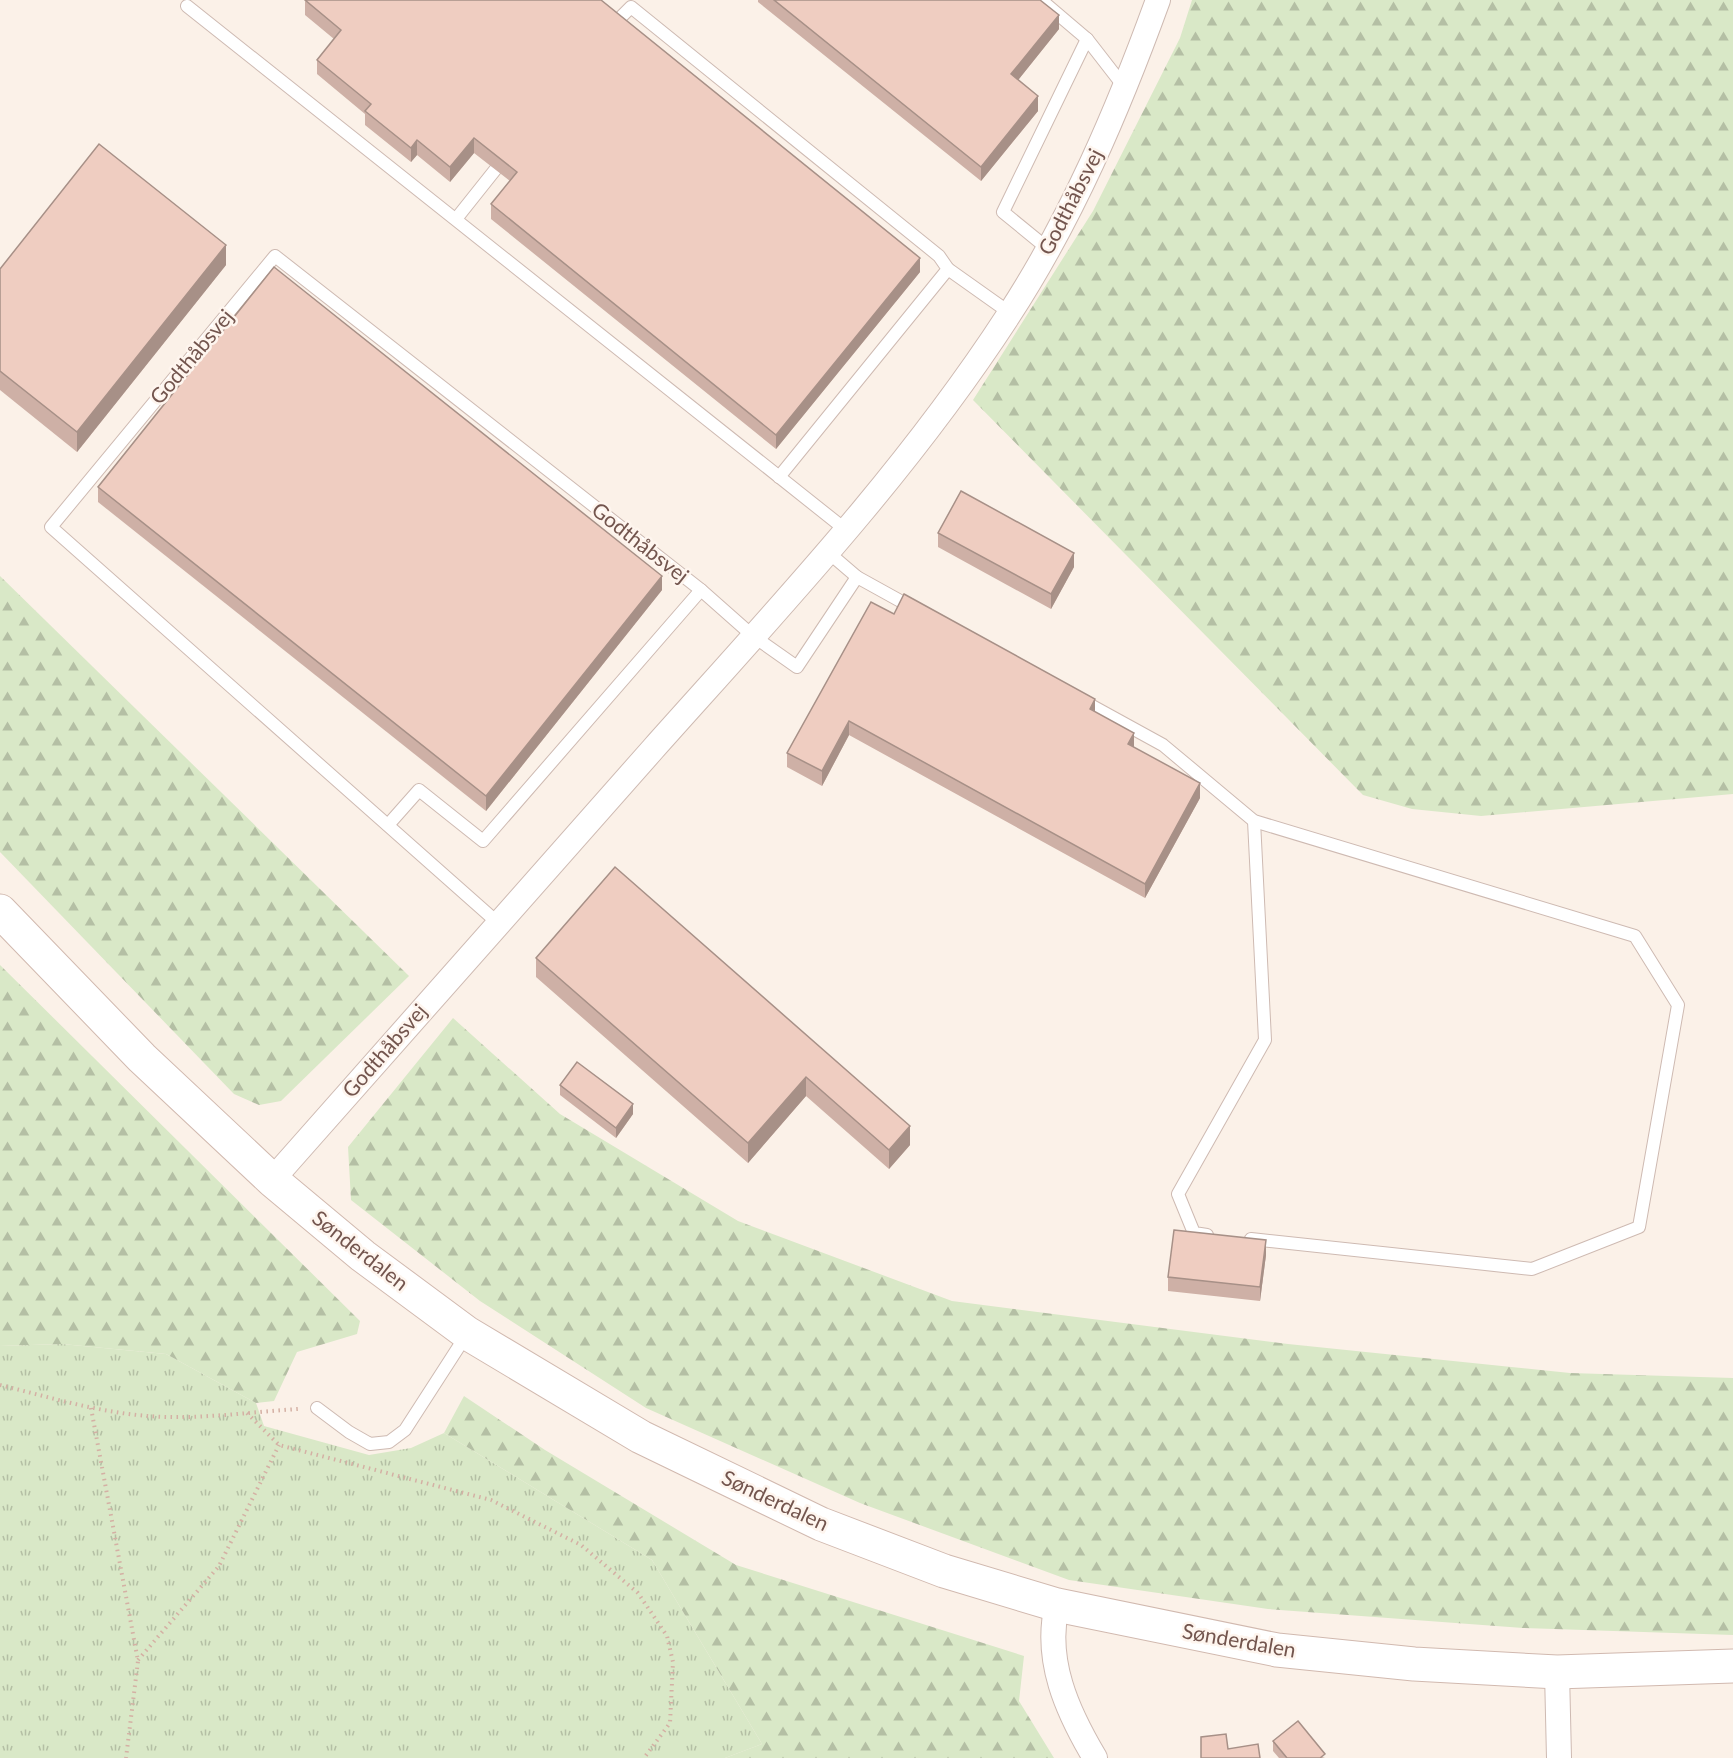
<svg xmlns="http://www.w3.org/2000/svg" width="1733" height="1758" font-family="Lato,sans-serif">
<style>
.grass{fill:url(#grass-tufts)}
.forest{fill:url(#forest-firs)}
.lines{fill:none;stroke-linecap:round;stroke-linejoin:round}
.lane-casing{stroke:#cebab2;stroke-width:14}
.street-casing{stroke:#cebab2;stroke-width:26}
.secondary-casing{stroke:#d1b9af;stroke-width:35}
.path{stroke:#d4b0a4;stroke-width:4;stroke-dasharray:1.5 4.5;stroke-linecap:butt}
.lane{stroke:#fff;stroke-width:12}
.street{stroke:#fff;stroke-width:24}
.secondary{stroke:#fff;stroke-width:33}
.wall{fill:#ceb0a6}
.shaded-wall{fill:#a79087}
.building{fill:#efcdc1;stroke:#a79087;stroke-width:1.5}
.labels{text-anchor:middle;stroke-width:5;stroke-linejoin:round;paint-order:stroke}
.street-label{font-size:21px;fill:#73554e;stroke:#fef5ee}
</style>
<defs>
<pattern id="grass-tufts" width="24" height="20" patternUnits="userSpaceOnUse" patternTransform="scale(1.5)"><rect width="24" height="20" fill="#d9e8c7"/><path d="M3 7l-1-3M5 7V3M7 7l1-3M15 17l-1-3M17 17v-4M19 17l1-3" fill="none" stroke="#b4bfa4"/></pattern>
<pattern id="forest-firs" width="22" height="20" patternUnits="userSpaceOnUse" patternTransform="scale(1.5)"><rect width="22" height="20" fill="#d9e8c7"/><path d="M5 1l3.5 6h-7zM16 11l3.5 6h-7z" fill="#b4bfa4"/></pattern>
</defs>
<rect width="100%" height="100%" fill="#fbf1e8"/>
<!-- grass -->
<path class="grass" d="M62 1344 166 1354 256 1403 264 1426 369 1455 411 1448 444 1433 652 1560 762 1744 725 1758H0V1346Z"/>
<!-- forest -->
<g class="forest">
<path d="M1192 0H1733V794L1481 816 1412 809 1363 795 973 400 1093 211 1180 38Z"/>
<path d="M0 576 409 976 281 1101 259 1105 234 1094 0 852Z"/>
<path d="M0 965 360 1321 357 1334 297 1352 274 1401 256 1403 166 1354 62 1344 0 1346Z"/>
<path d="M453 1018 560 1114 738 1221 952 1301 1288 1344 1570 1373 1733 1378V1635L1523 1628 1268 1609 1069 1580 860 1503 646 1408 480 1301 351 1200 348 1147Z"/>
<path d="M464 1396 545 1450 736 1565 1024 1656 1019 1701 1054 1758H725L762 1744 652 1560 444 1433Z"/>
</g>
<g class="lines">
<!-- lane casing -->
<g class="lane-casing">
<g id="lane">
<path d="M1041 0 1087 39 1125 88"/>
<path d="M187 6 846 530"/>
<path d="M613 25 631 7 939 256 948 269 779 477"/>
<path d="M456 219 495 170"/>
<path d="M1047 248 1003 212 1087 39"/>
<path d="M948 269 1010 313"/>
<path d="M829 553 857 577 913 608"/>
<path d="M1081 700 1163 745 1254 821 1635 936 1678 1005 1639 1227 1532 1269 1251 1239"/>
<path d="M388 825 419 790 483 841 701 590"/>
<path d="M498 923 51 527 275 256 701 590 753 636 797 667 857 577"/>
<path d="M1207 1235 1194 1233 1178 1194 1265 1040 1254 821"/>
<path d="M317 1408 349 1432 370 1444 389 1442 405 1430 467 1334"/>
</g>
</g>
<!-- street casing -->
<g class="street-casing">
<g id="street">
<path d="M272 1180C399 1036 526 892 653 749 777 610 906 473 1008 316 1072 218 1118 110 1158 0"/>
<path d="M1057 1605C1044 1660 1067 1711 1095 1758"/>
<path d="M1557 1672 1559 1758"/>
</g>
</g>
<!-- secondary casing -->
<g class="secondary-casing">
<path id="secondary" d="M0 911 142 1058 272 1180 363 1256 467 1333 641 1437 821 1524 944 1571 1057 1605 1277 1650 1414 1664 1557 1672 1733 1666"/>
</g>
<!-- path -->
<g class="path">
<path d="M0 1385C49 1397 97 1412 148 1416 197 1420 249 1412 298 1409"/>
<path d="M91 1408 138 1661 126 1758"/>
<path d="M247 1413 279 1445 491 1500 581 1545 638 1593 667 1636 673 1662 670 1723 644 1758"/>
<path d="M138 1660 219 1566 279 1445"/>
</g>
<!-- lane -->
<use href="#lane" class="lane"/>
<!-- street -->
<use href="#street" class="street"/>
<!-- secondary -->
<use href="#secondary" class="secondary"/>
</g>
<!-- wall -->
<g class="wall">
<path d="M758 0H1040L1059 29 1018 80 1038 111 981 181 758 2Z"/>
<path d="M305 1 920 272 776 449 491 219V204L510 181 474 153 450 182 417 155 411 162 365 125V114L317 74V60L334 39 305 15Z"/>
<path d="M226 265 77 452 0 390V269Z"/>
<path d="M98 487 662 590 486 811 98 502Z"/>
<path d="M938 533 1074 567 1051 609 938 547Z"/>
<path d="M894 614 1095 712 1134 747 1200 798 1145 898 849 735 822 786 787 767V753Z"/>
<path d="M615 867 910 1145 889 1169 806 1096 748 1163 536 977V958Z"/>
<path d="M560 1085 633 1114 616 1138 560 1095Z"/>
<path d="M1266 1255 1260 1301 1168 1291V1277Z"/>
<path d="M1273 1741 1325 1758H1279L1273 1751Z"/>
</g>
<!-- shaded-wall -->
<g class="shaded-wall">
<path d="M1059 15V29L1011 89V74Z"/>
<path d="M1038 96V111L981 181V167Z"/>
<path d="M474 138V153L450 182V167Z"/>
<path d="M417 140V155L411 162V148Z"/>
<path d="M226 245V265L77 452V432Z"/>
<path d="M920 258V272L776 449V435Z"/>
<path d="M1074 553V567L1051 609V594Z"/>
<path d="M662 576V590L486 811V796Z"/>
<path d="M1095 699V714L1090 709Z"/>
<path d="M849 721V735L822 786V771Z"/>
<path d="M1134 733V748L1128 744Z"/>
<path d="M1200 783V798L1145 898V884Z"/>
<path d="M806 1077V1096L748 1163V1143Z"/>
<path d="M633 1104V1114L616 1138V1128Z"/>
<path d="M910 1126V1145L889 1169V1150Z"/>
<path d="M1266 1240V1255L1260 1301V1287Z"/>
</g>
<!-- building -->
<g class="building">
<path d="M305 0H601L920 258 776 435 491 204 517 172 474 138 450 167 417 140 411 148 365 111 371 104 317 60 341 30Z"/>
<path d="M774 0H1040L1059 15 1011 74 1038 96 981 167Z"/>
<path d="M99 144 226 245 77 432 0 371V269Z"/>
<path d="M274 267 662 576 486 796 98 487Z"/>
<path d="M961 491 1074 553 1051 594 938 533Z"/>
<path d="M904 594 1095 699 1090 709 1134 733 1128 744 1200 783 1145 884 849 721 822 771 787 753 871 602 894 614Z"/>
<path d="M615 867 910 1126 889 1150 806 1077 748 1143 536 958Z"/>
<path d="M577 1062 633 1104 616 1128 560 1085Z"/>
<path d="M1174 1230 1266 1240 1260 1287 1168 1277Z"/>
<path d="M1298 1721 1325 1754 1320 1758H1287L1273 1741Z"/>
<path d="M1226 1734 1228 1749 1258 1744 1260 1758H1201V1737Z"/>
</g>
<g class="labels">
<!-- street labels -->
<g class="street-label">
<text transform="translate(1071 202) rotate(-63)" y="7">Godthåbsvej</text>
<text transform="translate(192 357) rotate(-50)" y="7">Godthåbsvej</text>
<text transform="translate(640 543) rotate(38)" y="7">Godthåbsvej</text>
<text transform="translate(385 1051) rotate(-49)" y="7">Godthåbsvej</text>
<text transform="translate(360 1251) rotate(38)" y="7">Sønderdalen</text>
<text transform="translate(775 1501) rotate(25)" y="7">Sønderdalen</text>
<text transform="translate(1239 1641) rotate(10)" y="7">Sønderdalen</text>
</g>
</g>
</svg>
